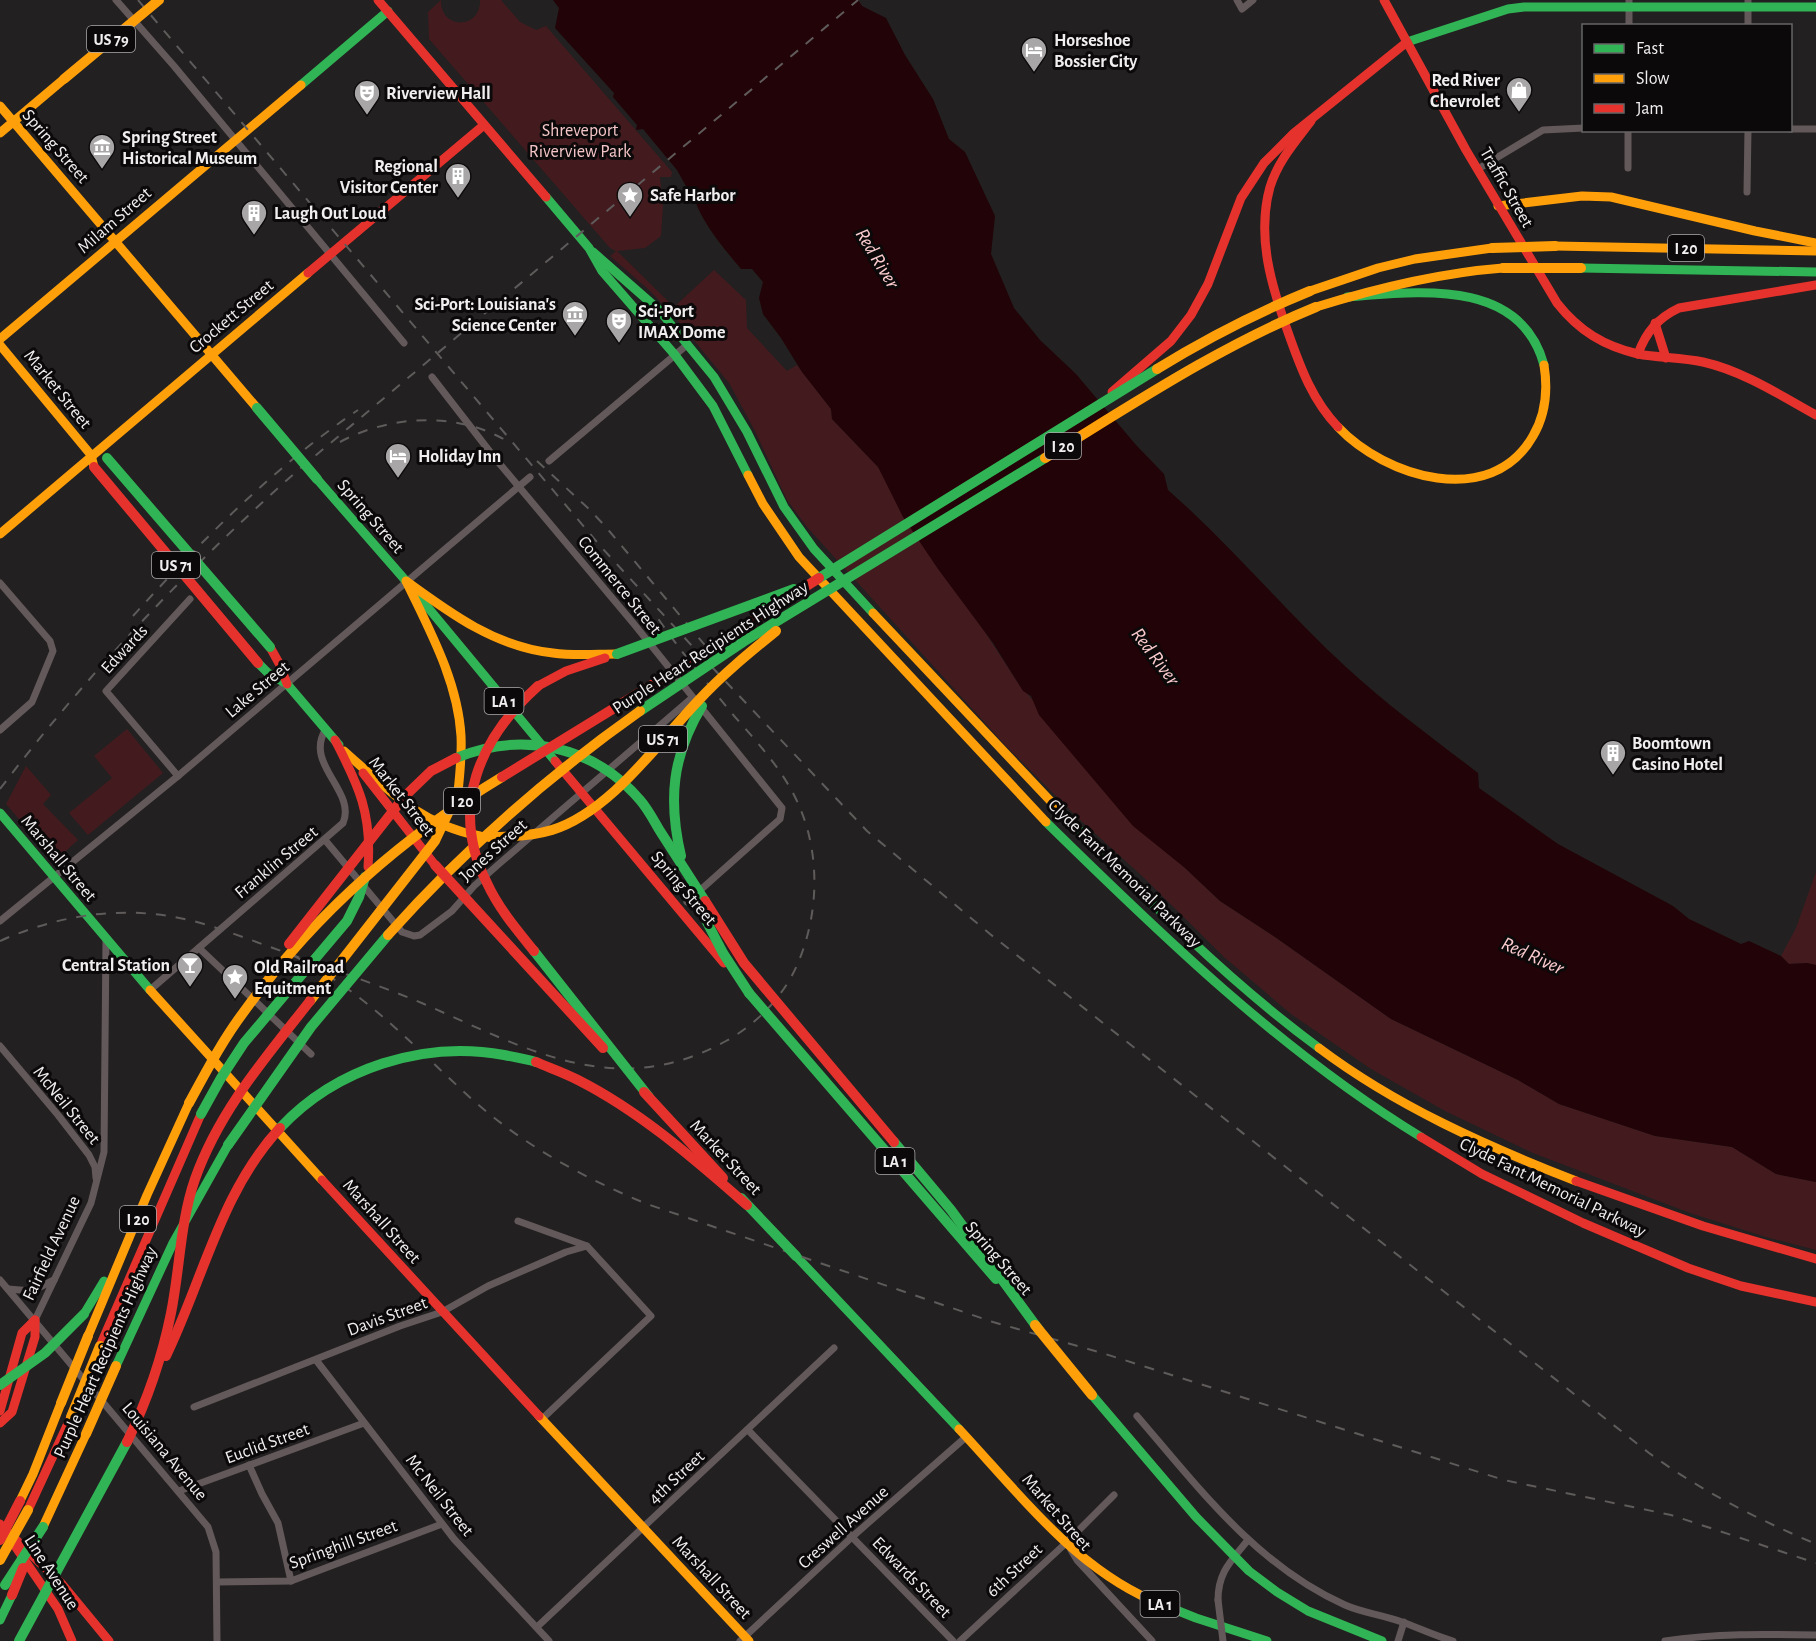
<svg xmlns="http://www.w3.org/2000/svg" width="1816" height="1641" font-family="'Alegreya Sans',sans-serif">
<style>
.green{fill:#431b1f}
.water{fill:#220307}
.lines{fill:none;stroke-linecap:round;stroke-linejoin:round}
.street{stroke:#64595a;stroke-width:7}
.fast{stroke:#30b455;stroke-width:9}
.slow{stroke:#ff9f0a;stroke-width:9}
.jam{stroke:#e5322d;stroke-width:9}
.rail{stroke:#5f5b5b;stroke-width:2;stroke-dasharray:10 10;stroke-linecap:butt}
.street-bridge{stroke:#64595a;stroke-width:7}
.fast-bridge{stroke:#30b455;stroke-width:10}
.slow-bridge{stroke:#ff9f0a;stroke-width:10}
.jam-bridge{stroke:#e5322d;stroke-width:10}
.labels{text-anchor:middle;stroke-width:6;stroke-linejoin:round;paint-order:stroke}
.shield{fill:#0b0909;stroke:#aca9aa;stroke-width:1.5}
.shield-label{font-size:16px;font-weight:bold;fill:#f1eeef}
.poi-label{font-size:18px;font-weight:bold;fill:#f1eeef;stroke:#0b0909;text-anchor:start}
.park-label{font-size:18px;fill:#f4c5c7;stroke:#0b0909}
.street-label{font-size:18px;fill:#f1eeef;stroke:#0b0909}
.water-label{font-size:20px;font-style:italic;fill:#fcccce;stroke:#0b0909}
</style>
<rect width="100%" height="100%" fill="#222020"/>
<!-- green -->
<g class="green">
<path d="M441 0C440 30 481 30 480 0H501L520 22 536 30 546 26 672 172 671 177H660L663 206 661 236 645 248 617 251 674 307 714 270 746 300 747 328 787 371 797 365 831 409 832 419 878 467 1020 686 1185 868 1220 901 1275 937 1391 1019 1518 1080 1559 1104 1655 1136 1732 1147 1776 1174 1816 1182V1250L1766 1237 1690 1213 1533 1153 1445 1111 1371 1069 1291 1014 1224 957 1142 876 1078 818 1006 746 807 527 787 500 755 431 729 383 673 315 648 289 610 256 616 251 610 248 429 39 428 12Z"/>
<path d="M127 729 163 773 88 835 69 813 112 778 94 756Z"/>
<path d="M26 766 51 795 43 804 78 840 55 861 6 804Z"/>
<path d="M1816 872V965L1807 963 1789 964 1781 956 1796 928Z"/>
</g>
<!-- water -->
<path class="water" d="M553 0H858L862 6 886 18 905 55 933 99 949 139 965 152 995 216 991 254 1014 308 1040 340 1076 374 1136 445 1164 474 1168 490C1231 545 1285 611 1346 667 1388 706 1434 739 1478 773L1479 788 1558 844 1673 906 1689 919 1741 944 1749 941 1781 956 1789 964 1807 963 1816 965V1182L1776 1174 1732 1147 1655 1136 1559 1104 1518 1080 1391 1019 1275 937 1220 901 1185 868 1133 826 1039 715 1031 696 1023 691 993 643 938 569 903 517 878 467 832 419 831 409 802 372 781 338 763 314 759 298 763 282 752 269H741C727 252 694 214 694 192L687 188 677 170 643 129 636 130 637 125 613 97 614 93 555 28 559 8Z"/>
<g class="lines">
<!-- street -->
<g class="street">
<path d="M116 0 174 66 404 343"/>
<path d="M1237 0 1242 9 1253 0"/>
<path d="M1629 26V0"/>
<path d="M1748 26V0"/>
<path d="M1790 129H1816"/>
<path d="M1628 168V130"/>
<path d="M1478 169 1543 130 1584 128"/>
<path d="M1747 192 1748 130"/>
<path d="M432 377 494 457 634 624 782 808 780 819 687 902"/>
<path d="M549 461 688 344"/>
<path d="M0 583 50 641 53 651 32 702 0 730"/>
<path d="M178 776 106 691 190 599"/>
<path d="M325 840 402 932 414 936 420 935 452 911 474 886 500 863 692 698"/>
<path d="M0 921 178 776 530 477"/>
<path d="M199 948 311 1054"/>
<path d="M150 990 343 823C357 791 303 764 326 729"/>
<path d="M0 1046 58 1115 89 1155 95 1167 96 1178"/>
<path d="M518 1221 587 1246 651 1316 542 1419"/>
<path d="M0 1280 208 1527 216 1552 217 1641"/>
<path d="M8 1289 32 1291 54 1280"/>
<path d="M35 1320 91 1203 104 1152 106 938"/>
<path d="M316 1360 454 1539 549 1641"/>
<path d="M194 1407 400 1326 442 1312 488 1286 566 1252 587 1246"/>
<path d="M1137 1416C1198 1487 1257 1566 1345 1605 1363 1613 1383 1615 1402 1622 1419 1628 1435 1636 1453 1641"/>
<path d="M748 1430 953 1641"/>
<path d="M249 1465 262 1494 278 1523 291 1581"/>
<path d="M179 1491 364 1423"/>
<path d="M1071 1550 1077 1560 1152 1641"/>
<path d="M217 1582 291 1581 442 1524"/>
<path d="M1218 1600C1218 1572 1231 1561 1248 1540"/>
<path d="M537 1627 834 1348"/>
<path d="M740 1641 852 1537 966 1437"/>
<path d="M960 1641 1066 1543 1114 1495"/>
<path d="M1398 1641 1404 1622"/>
<path d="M1665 1641C1715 1633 1765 1634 1816 1635"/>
</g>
<!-- fast -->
<g class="fast">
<path d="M1407 42 1508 9 1524 7H1816"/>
<path d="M301 85 388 11"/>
<path d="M546 197 589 248 602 271 675 355 713 406 748 475"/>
<path d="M593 252 659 310 714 377 747 432 784 507 814 549 873 613"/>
<path d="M1581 268 1816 272"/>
<path d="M1347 297C1417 292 1520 277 1544 365"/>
<path d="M317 479 406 581 555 761"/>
<path d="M258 663 268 673 287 684 339 745"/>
<path d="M1057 808C1140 892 1224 978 1319 1048"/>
<path d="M0 813 150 990"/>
<path d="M1046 822C1162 936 1282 1052 1421 1137"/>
<path d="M796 1256 959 1429"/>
<path d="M84 1314 104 1281"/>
<path d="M116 1366 173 1243 228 1145"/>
<path d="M1092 1395 1196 1517 1249 1571 1277 1592 1308 1611 1382 1641"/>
<path d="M1151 1600 1196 1618 1267 1641"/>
<path d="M0 1620 12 1595"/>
</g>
<!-- slow -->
<g class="slow">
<path d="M0 106 257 408"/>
<path d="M0 133 64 79"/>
<path d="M1498 206 1582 196 1611 197 1755 231 1816 243"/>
<path d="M1555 246 1816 251"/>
<path d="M1310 291 1378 268 1415 259 1492 248"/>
<path d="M1316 307C1377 288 1439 273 1503 268"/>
<path d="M0 339 301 85"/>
<path d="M0 345 91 455 94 467"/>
<path d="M1338 427C1385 477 1491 510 1533 436 1546 414 1548 390 1544 365"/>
<path d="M748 475 763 504 799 557 1046 822"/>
<path d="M0 534 308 273"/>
<path d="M406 581C451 614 496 647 553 653 574 656 596 654 617 654"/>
<path d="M407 583C430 631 458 682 461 736 462 755 460 773 458 792"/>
<path d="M873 613 1057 808"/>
<path d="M344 751C387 789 421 825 480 836"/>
<path d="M150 990 322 1180"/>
<path d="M1319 1048C1396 1106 1486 1146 1576 1181"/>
<path d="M88 1336 147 1195 189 1103"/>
<path d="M539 1416 749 1641"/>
<path d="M959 1429C1017 1491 1072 1565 1151 1600"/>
<path d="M20 1501 33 1474 61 1403"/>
<path d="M43 1527 86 1434"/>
</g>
<!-- jam -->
<g class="jam">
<path d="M378 0 546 197"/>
<path d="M1384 0 1466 150 1557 303C1579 331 1604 346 1638 354"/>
<path d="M1311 121C1295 142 1278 161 1270 187 1256 237 1272 288 1289 335 1301 369 1313 401 1338 427"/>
<path d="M308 273 484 125"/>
<path d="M1655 323 1666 358"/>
<path d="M1638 354C1659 358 1681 357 1703 362 1743 371 1780 395 1816 415"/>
<path d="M1638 354C1646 332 1658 318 1679 308L1816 285"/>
<path d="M1112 392 1171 341 1191 315 1208 284 1241 198 1264 163 1294 133 1407 42"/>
<path d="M270 647 280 665 287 684"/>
<path d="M538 686 566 671 605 658"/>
<path d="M335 740C359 786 372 814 368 867"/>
<path d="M555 761 724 963"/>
<path d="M363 773 435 865"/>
<path d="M1421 1137 1482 1174 1583 1223 1688 1268 1741 1286 1816 1302"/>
<path d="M322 1180 539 1416"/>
<path d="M1576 1181 1703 1226 1816 1259"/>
<path d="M100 1346 201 1114"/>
<path d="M0 1411 22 1333 35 1320"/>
<path d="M0 1423 12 1412 35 1337V1320"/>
<path d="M28 1510 71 1417"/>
<path d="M0 1524 58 1609 72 1641"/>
<path d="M9 1533 62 1584 109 1641"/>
</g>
<!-- rail -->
<g class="rail">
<path d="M138 0 602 548 693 647 867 831 990 934 1649 1453C1701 1491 1757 1519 1816 1544"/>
<path d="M340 442C379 421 428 414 471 426 485 429 497 436 510 442"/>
<path d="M537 461 589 509 605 526 724 668"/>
<path d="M133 616C200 542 275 466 358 410"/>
<path d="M0 789C88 673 187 569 296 472L858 0"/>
<path d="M0 941C63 913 130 904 197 922 232 932 266 946 301 958"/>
<path d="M292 955C364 990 416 1049 474 1101 525 1146 584 1178 647 1204L993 1322 1102 1353 1504 1480 1671 1515 1816 1563"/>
<path d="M323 966C357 978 391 990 424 1004 527 1049 616 1102 726 1041 757 1024 784 996 798 963 820 911 821 847 794 795 779 766 757 742 735 717 708 684 681 652 657 617"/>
</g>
<!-- street-bridge -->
<path class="street-bridge" d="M1218 1600 1223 1641"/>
<!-- fast-bridge -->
<g class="fast-bridge">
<path d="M257 408 317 479"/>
<path d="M107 458 270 647"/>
<path d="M819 578 1157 369"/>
<path d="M617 654 794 589"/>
<path d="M640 711 743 642 1045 458"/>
<path d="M456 758C521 731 593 745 640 800 648 809 654 821 660 831 675 854 690 878 705 901"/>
<path d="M681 856C668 800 672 756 702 706"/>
<path d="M696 901 723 953 749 993"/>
<path d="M534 951 649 1097"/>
<path d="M749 993 996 1279"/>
<path d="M201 1114 221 1078 244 1043 347 921 359 897 365 877"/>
<path d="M280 1128C336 1068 424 1040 504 1055 515 1057 526 1059 536 1062"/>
<path d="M894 1142 951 1210 1039 1330"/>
<path d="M228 1145 311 1027 388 935"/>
<path d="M741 1198 796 1256"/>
<path d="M0 1385 45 1353 84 1314"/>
<path d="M5 1585 43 1527"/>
<path d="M19 1641 127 1442"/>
</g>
<!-- slow-bridge -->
<g class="slow-bridge">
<path d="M64 79 159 0"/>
<path d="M1492 248 1555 246"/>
<path d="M1503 268H1581"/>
<path d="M1157 369C1207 338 1256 313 1310 291"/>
<path d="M1045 458C1133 404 1220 346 1316 307"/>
<path d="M489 837C510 837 532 836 552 830 610 812 657 744 698 701 722 675 749 653 776 631"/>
<path d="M388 935C463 851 548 776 640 711"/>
<path d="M310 1001 435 841 458 792"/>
<path d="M189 1103C206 1072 222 1041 243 1013 312 917 401 838 502 777"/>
<path d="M1035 1325 1092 1395"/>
<path d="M61 1403 88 1336"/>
<path d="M71 1417 100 1346"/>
<path d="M86 1434 116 1366"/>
<path d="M0 1560 28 1510"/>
</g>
<!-- jam-bridge -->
<g class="jam-bridge">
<path d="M94 467 258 663"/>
<path d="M502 777 678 669 819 578"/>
<path d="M435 865 603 1048"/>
<path d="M705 901 744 963 894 1142"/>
<path d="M289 944 404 797 431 771 456 758"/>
<path d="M534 951C517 930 499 909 487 883 449 808 479 739 538 686"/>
<path d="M536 1062C550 1068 565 1073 578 1080 641 1112 694 1159 747 1205"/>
<path d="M644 1092 723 1178"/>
<path d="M166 1356C203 1280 221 1191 280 1128"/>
<path d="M127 1442C147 1401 162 1358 171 1313 180 1269 180 1222 195 1179 219 1111 266 1057 310 1001"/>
<path d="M0 1540 20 1501"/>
<path d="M12 1595 23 1568"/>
</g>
</g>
<!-- icons -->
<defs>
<g id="hotel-pin" transform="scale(1.35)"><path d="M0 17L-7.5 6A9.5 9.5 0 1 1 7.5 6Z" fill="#a9a6a7" stroke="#0b0909"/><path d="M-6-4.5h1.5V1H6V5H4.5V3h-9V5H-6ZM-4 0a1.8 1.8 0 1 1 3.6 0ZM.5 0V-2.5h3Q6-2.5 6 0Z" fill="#fff"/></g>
<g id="shop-pin" transform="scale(1.35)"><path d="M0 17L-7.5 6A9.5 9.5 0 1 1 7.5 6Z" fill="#a9a6a7" stroke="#0b0909"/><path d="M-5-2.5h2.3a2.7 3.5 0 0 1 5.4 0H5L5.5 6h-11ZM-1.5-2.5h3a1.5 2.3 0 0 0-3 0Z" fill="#fff"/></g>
<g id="theatre-pin" transform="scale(1.35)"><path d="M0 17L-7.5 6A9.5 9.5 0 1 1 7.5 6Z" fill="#a9a6a7" stroke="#0b0909"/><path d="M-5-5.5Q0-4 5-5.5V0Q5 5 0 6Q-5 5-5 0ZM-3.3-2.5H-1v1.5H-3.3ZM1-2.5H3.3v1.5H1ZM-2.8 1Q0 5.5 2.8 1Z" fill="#fff"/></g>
<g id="museum-pin" transform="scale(1.35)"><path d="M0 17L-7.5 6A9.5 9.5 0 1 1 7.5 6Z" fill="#a9a6a7" stroke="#0b0909"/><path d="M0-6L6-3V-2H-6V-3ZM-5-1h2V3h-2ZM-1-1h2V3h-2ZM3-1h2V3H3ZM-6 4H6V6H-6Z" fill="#fff"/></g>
<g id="building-pin" transform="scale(1.35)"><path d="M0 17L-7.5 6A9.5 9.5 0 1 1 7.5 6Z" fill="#a9a6a7" stroke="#0b0909"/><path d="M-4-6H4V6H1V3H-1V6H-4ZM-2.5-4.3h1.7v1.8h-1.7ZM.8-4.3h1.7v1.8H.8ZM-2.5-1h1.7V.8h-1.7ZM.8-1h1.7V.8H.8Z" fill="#fff"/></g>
<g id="sight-pin" transform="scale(1.35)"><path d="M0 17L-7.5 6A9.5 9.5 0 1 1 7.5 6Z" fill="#a9a6a7" stroke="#0b0909"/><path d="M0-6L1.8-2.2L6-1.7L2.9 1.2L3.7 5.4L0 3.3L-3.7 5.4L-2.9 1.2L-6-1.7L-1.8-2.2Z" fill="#fff"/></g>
<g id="bar-pin" transform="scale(1.35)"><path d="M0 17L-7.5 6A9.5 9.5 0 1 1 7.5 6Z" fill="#a9a6a7" stroke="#0b0909"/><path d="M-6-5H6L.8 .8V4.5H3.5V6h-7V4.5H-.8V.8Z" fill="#fff"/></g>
</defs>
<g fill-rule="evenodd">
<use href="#hotel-pin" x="1034" y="50"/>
<use href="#shop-pin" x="1519" y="90"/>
<use href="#theatre-pin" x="367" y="93"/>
<use href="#museum-pin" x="102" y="147"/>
<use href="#building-pin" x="458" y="176"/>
<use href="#sight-pin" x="630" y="195"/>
<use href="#building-pin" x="254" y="213"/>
<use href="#museum-pin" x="575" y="314"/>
<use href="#theatre-pin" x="619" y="321"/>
<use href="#hotel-pin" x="398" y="456"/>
<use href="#building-pin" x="1613" y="753"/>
<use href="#bar-pin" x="190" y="965"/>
<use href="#sight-pin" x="235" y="977"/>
</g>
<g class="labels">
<!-- shield labels -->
<g class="shield">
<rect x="87" y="26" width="48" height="26" rx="4.5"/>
<rect x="1668" y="235" width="36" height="26" rx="4.5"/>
<rect x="1045" y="433" width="36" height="26" rx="4.5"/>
<rect x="152" y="552" width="48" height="26" rx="4.5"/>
<rect x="484.5" y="688" width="39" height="26" rx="4.5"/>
<rect x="639" y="726" width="48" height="26" rx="4.5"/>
<rect x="444" y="788" width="36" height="26" rx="4.5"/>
<rect x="875.5" y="1148" width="39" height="26" rx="4.5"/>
<rect x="120" y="1206" width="36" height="26" rx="4.5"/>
<rect x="1140.5" y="1591" width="39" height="26" rx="4.5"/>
</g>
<g class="shield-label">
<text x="111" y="45">US 79</text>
<text x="1686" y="254">I 20</text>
<text x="1063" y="452">I 20</text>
<text x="176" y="571">US 71</text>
<text x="504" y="707">LA 1</text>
<text x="663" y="745">US 71</text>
<text x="462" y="807">I 20</text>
<text x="895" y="1167">LA 1</text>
<text x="138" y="1225">I 20</text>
<text x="1160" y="1610">LA 1</text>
</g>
<!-- poi labels -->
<g class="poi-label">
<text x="1054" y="46">Horseshoe<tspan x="1054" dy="21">Bossier City</tspan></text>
<text x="1500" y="86" text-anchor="end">Red River<tspan x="1500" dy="21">Chevrolet</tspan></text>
<text x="386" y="99">Riverview Hall</text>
<text x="122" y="143">Spring Street<tspan x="122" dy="21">Historical Museum</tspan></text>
<text x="438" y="172" text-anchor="end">Regional<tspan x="438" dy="21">Visitor Center</tspan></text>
<text x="650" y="201">Safe Harbor</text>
<text x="274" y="219">Laugh Out Loud</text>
<text x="556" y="310" text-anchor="end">Sci-Port: Louisiana's<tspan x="556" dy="21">Science Center</tspan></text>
<text x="638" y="317">Sci-Port<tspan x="638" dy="21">IMAX Dome</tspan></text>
<text x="418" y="462">Holiday Inn</text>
<text x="1632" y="749">Boomtown<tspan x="1632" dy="21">Casino Hotel</tspan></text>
<text x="170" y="971" text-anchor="end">Central Station</text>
<text x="254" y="973">Old Railroad<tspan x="254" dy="21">Equitment</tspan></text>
</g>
<!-- park labels -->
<g class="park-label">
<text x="580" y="136">Shreveport<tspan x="580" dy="21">Riverview Park</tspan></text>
</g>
<!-- street labels -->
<g class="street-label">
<text transform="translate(56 146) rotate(49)" y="6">Spring Street</text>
<text transform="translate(1507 187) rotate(60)" y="6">Traffic Street</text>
<text transform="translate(114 220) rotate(-41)" y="6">Milam Street</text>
<text transform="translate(231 316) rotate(-40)" y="6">Crockett Street</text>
<text transform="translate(58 389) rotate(51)" y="6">Market Street</text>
<text transform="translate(371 516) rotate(49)" y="6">Spring Street</text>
<text transform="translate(620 585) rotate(51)" y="6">Commerce Street</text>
<text transform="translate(710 647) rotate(-33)" y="6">Purple Heart Recipients Highway</text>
<text transform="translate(124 649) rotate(-47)" y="6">Edwards</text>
<text transform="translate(257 689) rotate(-40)" y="6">Lake Street</text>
<text transform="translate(402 796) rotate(52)" y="6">Market Street</text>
<text transform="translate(493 850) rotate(-42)" y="6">Jones Street</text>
<text transform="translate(59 858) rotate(50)" y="6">Marshall Street</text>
<text transform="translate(276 862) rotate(-40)" y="6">Franklin Street</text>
<text transform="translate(1125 873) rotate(44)" y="6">Clyde Fant Memorial Parkway</text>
<text transform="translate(684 888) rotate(50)" y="6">Spring Street</text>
<text transform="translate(67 1105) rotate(51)" y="6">McNeil Street</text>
<text transform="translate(726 1157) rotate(47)" y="6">Market Street</text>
<text transform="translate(1553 1187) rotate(26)" y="6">Clyde Fant Memorial Parkway</text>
<text transform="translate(382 1221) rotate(48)" y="6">Marshall Street</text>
<text transform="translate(51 1248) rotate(-65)" y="6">Fairfield Avenue</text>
<text transform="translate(999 1258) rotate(49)" y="6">Spring Street</text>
<text transform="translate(387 1316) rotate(-20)" y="6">Davis Street</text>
<text transform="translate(105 1352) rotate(-66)" y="6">Purple Heart Recipients Highway</text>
<text transform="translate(267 1443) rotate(-20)" y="6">Euclid Street</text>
<text transform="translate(165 1451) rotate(50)" y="6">Louisiana Avenue</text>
<text transform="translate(676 1477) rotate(-43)" y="6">4th Street</text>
<text transform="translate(440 1495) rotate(52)" y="6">Mc Neil Street</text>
<text transform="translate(1057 1512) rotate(49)" y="6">Market Street</text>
<text transform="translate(843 1527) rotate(-42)" y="6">Creswell Avenue</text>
<text transform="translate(343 1544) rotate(-20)" y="6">Springhill Street</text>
<text transform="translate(1014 1570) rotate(-43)" y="6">6th Street</text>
<text transform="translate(52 1572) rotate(57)" y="6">Line Avenue</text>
<text transform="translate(712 1577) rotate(47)" y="6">Marshall Street</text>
<text transform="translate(912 1577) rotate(46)" y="6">Edwards Street</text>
</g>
<!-- water labels -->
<g class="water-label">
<text transform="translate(878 258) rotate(59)" y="7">Red River</text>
<text transform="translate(1156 656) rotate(53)" y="7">Red River</text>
<text transform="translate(1533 955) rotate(24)" y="7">Red River</text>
</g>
</g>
<!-- legend -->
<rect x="1582" y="24" width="210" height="108" fill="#0b0909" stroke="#676565" stroke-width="1.5"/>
<rect x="1594" y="44" width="30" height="9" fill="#30b455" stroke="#676565" stroke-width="1.5"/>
<text x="1636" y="54" font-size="18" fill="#f1eeef">Fast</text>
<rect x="1594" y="74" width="30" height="9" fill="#ff9f0a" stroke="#676565" stroke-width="1.5"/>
<text x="1636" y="84" font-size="18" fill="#f1eeef">Slow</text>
<rect x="1594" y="104" width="30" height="9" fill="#e5322d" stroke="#676565" stroke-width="1.5"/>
<text x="1636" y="114" font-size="18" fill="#f1eeef">Jam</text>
</svg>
